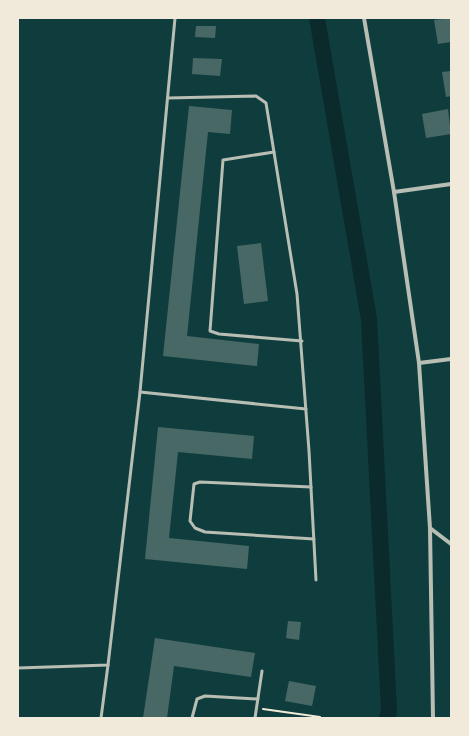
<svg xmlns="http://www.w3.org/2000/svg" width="469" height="736" font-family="Rubik,sans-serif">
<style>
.water{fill:#0a2a2b}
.building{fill:#486865}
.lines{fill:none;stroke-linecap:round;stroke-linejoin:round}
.path{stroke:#f1e9da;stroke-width:2}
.service{stroke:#b8beb3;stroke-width:3}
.minor{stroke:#b8beb3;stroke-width:4}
</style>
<rect width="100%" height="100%" fill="#0f3d3e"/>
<!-- water -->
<path class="water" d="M309 18H325L377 318 397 710 396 718H379L381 709 361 320Z"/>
<!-- building -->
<g class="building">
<path d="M451 18V42L438 44 434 20Z"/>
<path d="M196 26H216L215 38 195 37Z"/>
<path d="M193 58 222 59 220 76 192 74Z"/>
<path d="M451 71V96L446 97 442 72Z"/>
<path d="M189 106 232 110 230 134 208 132 187 336 259 344 257 366 163 356Z"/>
<path d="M448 109 451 134 426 138 422 114Z"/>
<path d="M261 243 268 301 244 304 237 246Z"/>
<path d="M158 427 254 436 252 459 178 452 169 538 249 546 247 569 145 559Z"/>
<path d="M288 621 301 622 299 640 286 638Z"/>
<path d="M155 638 255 653 251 677 174 666 167 718H143Z"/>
<path d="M289 681 316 686 312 706 285 701Z"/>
</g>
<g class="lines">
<!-- path -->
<path class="path" d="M263 709 320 717"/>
<!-- service -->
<g class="service">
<path d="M168 98 256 96 266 103 297 294 309 451 316 580"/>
<path d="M274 152 223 160 210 331 219 334 302 341"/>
<path d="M140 392 306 409"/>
<path d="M311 487 200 482 194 484 190 521 195 528 205 532 314 539"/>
<path d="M18 668 108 665 140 392 175 18"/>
<path d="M101 718 108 665"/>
<path d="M192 718 197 699 205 696 258 699"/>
<path d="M255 718 262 671"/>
</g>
<!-- minor -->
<g class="minor">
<path d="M364 18 394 192 419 363 430 528 433 718"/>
<path d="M394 192 451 184"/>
<path d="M419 363 451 359"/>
<path d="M430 528 451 544"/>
</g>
</g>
<!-- border -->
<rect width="469" height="736" fill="none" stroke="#f1e9da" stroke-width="38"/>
</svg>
